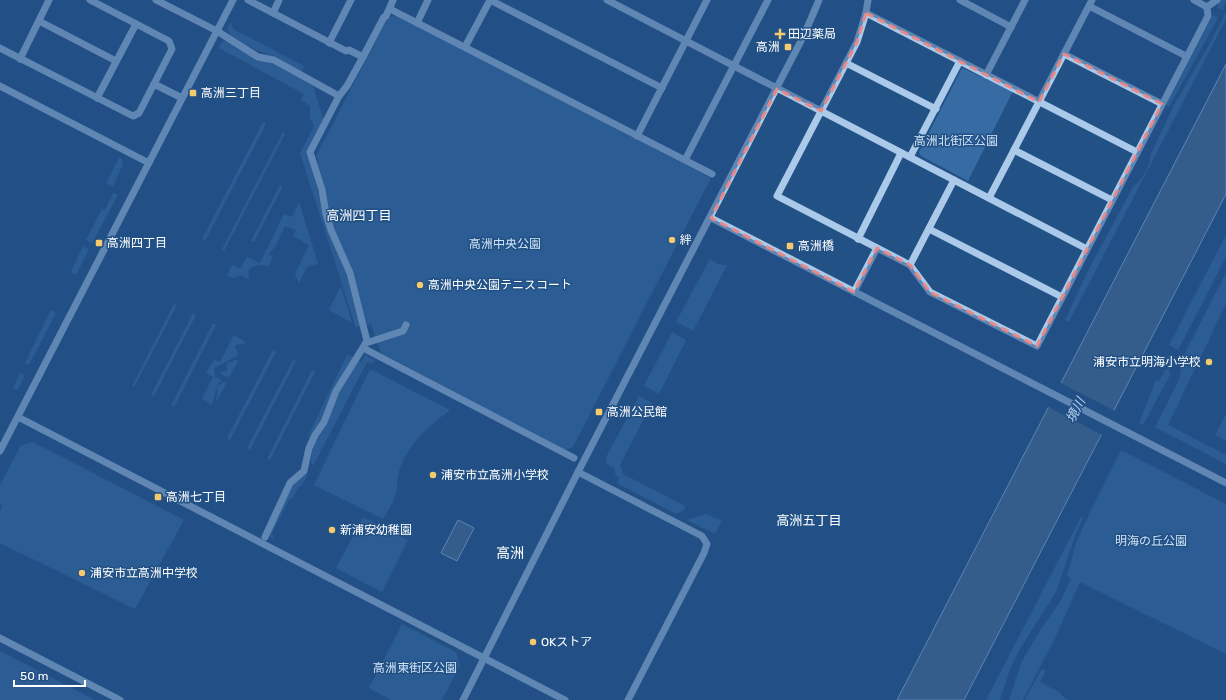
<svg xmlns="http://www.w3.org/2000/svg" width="1226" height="700" font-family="Rubik,'Noto Sans JP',sans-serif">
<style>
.green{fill:#366ba3}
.water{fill:#4b6d93;stroke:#9fc4ea}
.pier{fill:#225186}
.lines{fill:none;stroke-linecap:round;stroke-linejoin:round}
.minor{stroke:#abc9e9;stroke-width:7}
.marked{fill:none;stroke:#e88989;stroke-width:3;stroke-dasharray:8 5;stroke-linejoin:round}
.poi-dot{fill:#f5ca6d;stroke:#225186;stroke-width:1.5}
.labels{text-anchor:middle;stroke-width:3;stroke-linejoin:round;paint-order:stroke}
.poi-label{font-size:12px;fill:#fff;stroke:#225186;text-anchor:start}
.park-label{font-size:12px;fill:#cfe3f7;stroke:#225186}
.neighbourhood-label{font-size:13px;fill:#fff;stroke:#225186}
.water-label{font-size:13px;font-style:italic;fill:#b7d3f1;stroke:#225186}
.quarter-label{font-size:14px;fill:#fff;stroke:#225186}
</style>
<rect width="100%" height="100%" fill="#225186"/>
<!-- green -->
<g class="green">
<path d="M1220 0H1226L1223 10 1217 8Z"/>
<path d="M1226 12V19L1069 322 1065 320 1088 271 1134 185C1142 182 1151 164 1150 156L1174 105 1208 47Z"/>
<path d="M395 15 711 178 573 447 566 450 381 353 371 324 367 325 352 270 331 222 316 163 319 162 316 156 388 18Z"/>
<path d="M1213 15 1218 18 1169 107 1166 105Z"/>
<path d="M231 22 233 29 304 66 302 72 274 56 258 51 231 36 227 29Z"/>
<path d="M224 41H226L272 62 313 86 324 121 308 155 318 191 325 222 346 273 360 326 356 328 300 153 314 126 310 118V106L301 100 304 94 219 48 221 43Z"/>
<path d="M962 68 1013 91 968 181 921 156 919 152Z"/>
<path d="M263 122 266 124 205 241 202 239Z"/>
<path d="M283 132 285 134 224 251 222 249Z"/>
<path d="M119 158 122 159 123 164 113 186 106 183Z"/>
<path d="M280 185 283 186 254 242 251 241Z"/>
<path d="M113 193 118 195 92 243 86 240 101 211V209L105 210Z"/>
<path d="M299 202 318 264 307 267 299 283 295 274 309 245 293 236 296 230 285 226 275 247 268 254 273 257 268 267C262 264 252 264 248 271L249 279 240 275 233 278 227 275 232 265 240 269 247 257 260 263 284 214 292 217Z"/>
<path d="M1226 235V257L1178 350 1169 345Z"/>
<path d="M83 246 89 249 76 275 71 272Z"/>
<path d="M710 259 718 264 727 265 694 329 695 330 694 331 676 322Z"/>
<path d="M1226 273V304L1168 425 1226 455V464L1155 427 1180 378 1181 361Z"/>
<path d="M341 286 352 323 329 310Z"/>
<path d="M174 304 177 305 134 387 132 386Z"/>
<path d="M51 310 56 313 30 363 27 365 25 363Z"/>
<path d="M193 313 196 315 154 396 151 395Z"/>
<path d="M213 323 216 325 174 407 171 406Z"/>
<path d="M672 332 686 340 660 392V394L644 386Z"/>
<path d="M234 335 247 343 235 345V347L238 354 237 356 214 368 215 377 221 380C216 386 214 397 212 405L202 399 213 377 206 373 214 360 220 362Z"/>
<path d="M273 350 276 352 230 440 227 438Z"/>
<path d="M347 355 353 357 333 390 321 420 306 440Z"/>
<path d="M365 355 375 360 372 364 367 362 313 466 311 462 313 445 341 388 346 382 358 360 361 362Z"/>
<path d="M235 360 238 361 230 376 226 377 221 374 222 372 228 370 226 367 228 363Z"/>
<path d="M293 360 296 361 250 450 247 448Z"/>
<path d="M370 369 450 410C427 427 406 446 398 475 397 481 397 487 396 493 394 502 388 511 383 519L314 485Z"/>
<path d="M1167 369H1169L1170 375 1143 425 1139 423 1156 380 1159 381 1165 370Z"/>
<path d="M312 370 315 372 270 460 267 459Z"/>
<path d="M20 373 23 375 24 378 17 390 13 389Z"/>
<path d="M223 382H227L216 402 218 386Z"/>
<path d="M639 396 652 403 620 465 623 474 685 506 684 510 676 514 617 483 619 477 616 476 614 468 606 463 607 461 605 459Z"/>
<path d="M1226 414V441L1215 435Z"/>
<path d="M33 442 184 520 135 609 0 543V511L2 506 0 504V485L21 445Z"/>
<path d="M1121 450 1226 504V654L1080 582 1057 634 1023 700H1009L1021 663 1038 634 1061 600 1071 578 1067 576 1076 543 1090 512Z"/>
<path d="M308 474 301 487 299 486 292 499 290 498 272 533 274 540 269 535C278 514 286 484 308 474Z"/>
<path d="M706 514 722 521 715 534 687 520Z"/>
<path d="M363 517 408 540 382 592 336 568Z"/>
<path d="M1081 517 1083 518 1076 533 1056 592 1018 652 1010 669 1000 700H986Z"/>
<path d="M402 624 456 652 460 665 442 700H391L369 688Z"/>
<path d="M0 651 95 700H0Z"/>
<path d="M1043 669 1046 671 1040 682 1062 694V696L1068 700H1025L1041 670Z"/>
</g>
<!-- water -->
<g class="water">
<path d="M1226 64V194L964 700H897Z"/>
<path d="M458 520 474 528 457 561 441 553Z"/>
</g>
<!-- pier -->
<path class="pier" d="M1059 382 1117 412 1104 436 1046 406Z"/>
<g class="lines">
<!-- minor -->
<g class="minor">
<path d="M156 0 217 31 258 57 274 60 339 96 310 152 322 190 326 214 331 230 350 273 367 341 336 391 324 422 315 435 309 448 304 471 290 483 265 537"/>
<path d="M248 0 346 51 349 50 363 57 384 17 386 16 393 0"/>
<path d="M490 0 662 88"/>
<path d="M607 0 1087 249"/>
<path d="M868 0 866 13 857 42 777 196 910 265 930 292 1037 346 1208 16 1207 7"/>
<path d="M960 0 1011 27"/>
<path d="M1194 0 1207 7"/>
<path d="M1089 6 1186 56"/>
<path d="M1207 7 1217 0"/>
<path d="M390 9 712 174"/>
<path d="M273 13 279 0"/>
<path d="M866 13 1137 152"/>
<path d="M39 21 116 61"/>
<path d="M417 23 428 0"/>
<path d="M329 43 351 0"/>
<path d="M465 47 490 0"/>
<path d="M0 48 133 116 139 113 172 49 169 41 90 0"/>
<path d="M1064 54 1162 104"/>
<path d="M20 59 49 0"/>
<path d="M846 63 936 109"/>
<path d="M986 75 1025 0"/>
<path d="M154 84 182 98"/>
<path d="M0 86 149 163"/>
<path d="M339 96 347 86 363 57"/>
<path d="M97 98 136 24"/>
<path d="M637 136 707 0"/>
<path d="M1014 150 1112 200"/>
<path d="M910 157 960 61"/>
<path d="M685 160 768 0"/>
<path d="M989 198 1092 0"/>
<path d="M711 218 1226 483"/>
<path d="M929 229 1062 297"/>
<path d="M858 239 901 153"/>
<path d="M910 265 954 180"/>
<path d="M854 292 877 248"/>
<path d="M366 343 403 331 406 325"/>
<path d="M363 348 574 458"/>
<path d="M18 417 565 700"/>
<path d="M0 451 233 0"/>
<path d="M578 472 702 536 707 544 704 553 628 700"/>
<path d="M0 638 120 700"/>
<path d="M463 700 578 472 804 35 819 0"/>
</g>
</g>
<!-- marked area -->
<path d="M0 0H1226V700H0ZM866 13 1039 102 1064 54 1162 104 1037 346 930 292 910 265 877 248 854 292 711 218 777 89 821 111 857 42Z" fill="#225186" fill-opacity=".55" fill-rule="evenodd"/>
<path class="marked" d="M866 13 1039 102 1064 54 1162 104 1037 346 930 292 910 265 877 248 854 292 711 218 777 89 821 111 857 42Z"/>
<!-- markers -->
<g class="poi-dot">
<path d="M778 28h4v4h4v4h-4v4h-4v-4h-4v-4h4z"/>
<rect x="784" y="43" width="8" height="8" rx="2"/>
<rect x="189" y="89" width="8" height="8" rx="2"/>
<circle cx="672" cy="240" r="4"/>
<rect x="95" y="239" width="8" height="8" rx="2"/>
<rect x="786" y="242" width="8" height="8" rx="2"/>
<circle cx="420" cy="285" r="4"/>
<circle cx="1209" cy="362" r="4"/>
<rect x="595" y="408" width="8" height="8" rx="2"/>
<circle cx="433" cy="475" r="4"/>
<rect x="154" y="493" width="8" height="8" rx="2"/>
<circle cx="332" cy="530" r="4"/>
<circle cx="82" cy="573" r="4"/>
<circle cx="533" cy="642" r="4"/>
</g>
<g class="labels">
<!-- poi labels -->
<g class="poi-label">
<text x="788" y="38">田辺薬局</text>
<text x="780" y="51" text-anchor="end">高洲</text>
<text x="201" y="97">高洲三丁目</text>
<text x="680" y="244">絆</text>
<text x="107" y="247">高洲四丁目</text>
<text x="798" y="250">高洲橋</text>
<text x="428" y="289">高洲中央公園テニスコート</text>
<text x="1201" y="366" text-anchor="end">浦安市立明海小学校</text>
<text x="607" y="416">高洲公民館</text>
<text x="441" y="479">浦安市立高洲小学校</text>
<text x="166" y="501">高洲七丁目</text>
<text x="340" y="534">新浦安幼稚園</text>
<text x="90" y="577">浦安市立高洲中学校</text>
<text x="541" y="646">OKストア</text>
</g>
<!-- park labels -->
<g class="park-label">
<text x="956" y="145">高洲北街区公園</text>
<text x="505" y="248">高洲中央公園</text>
<text x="1151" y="545">明海の丘公園</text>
<text x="415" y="672">高洲東街区公園</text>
</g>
<!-- neighbourhood labels -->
<g class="neighbourhood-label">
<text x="359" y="220">高洲四丁目</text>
<text x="809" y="525">高洲五丁目</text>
</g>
<!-- water labels -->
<g class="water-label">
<text transform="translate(1075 410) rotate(-63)" y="5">境川</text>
</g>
<!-- quarter labels -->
<g class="quarter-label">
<text x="510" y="558">高洲</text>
</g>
</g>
<!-- scale -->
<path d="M14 680v6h71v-6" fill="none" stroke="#ffffff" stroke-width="2"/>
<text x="20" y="680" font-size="12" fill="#ffffff" stroke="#225186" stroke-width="3" paint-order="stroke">50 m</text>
</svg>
